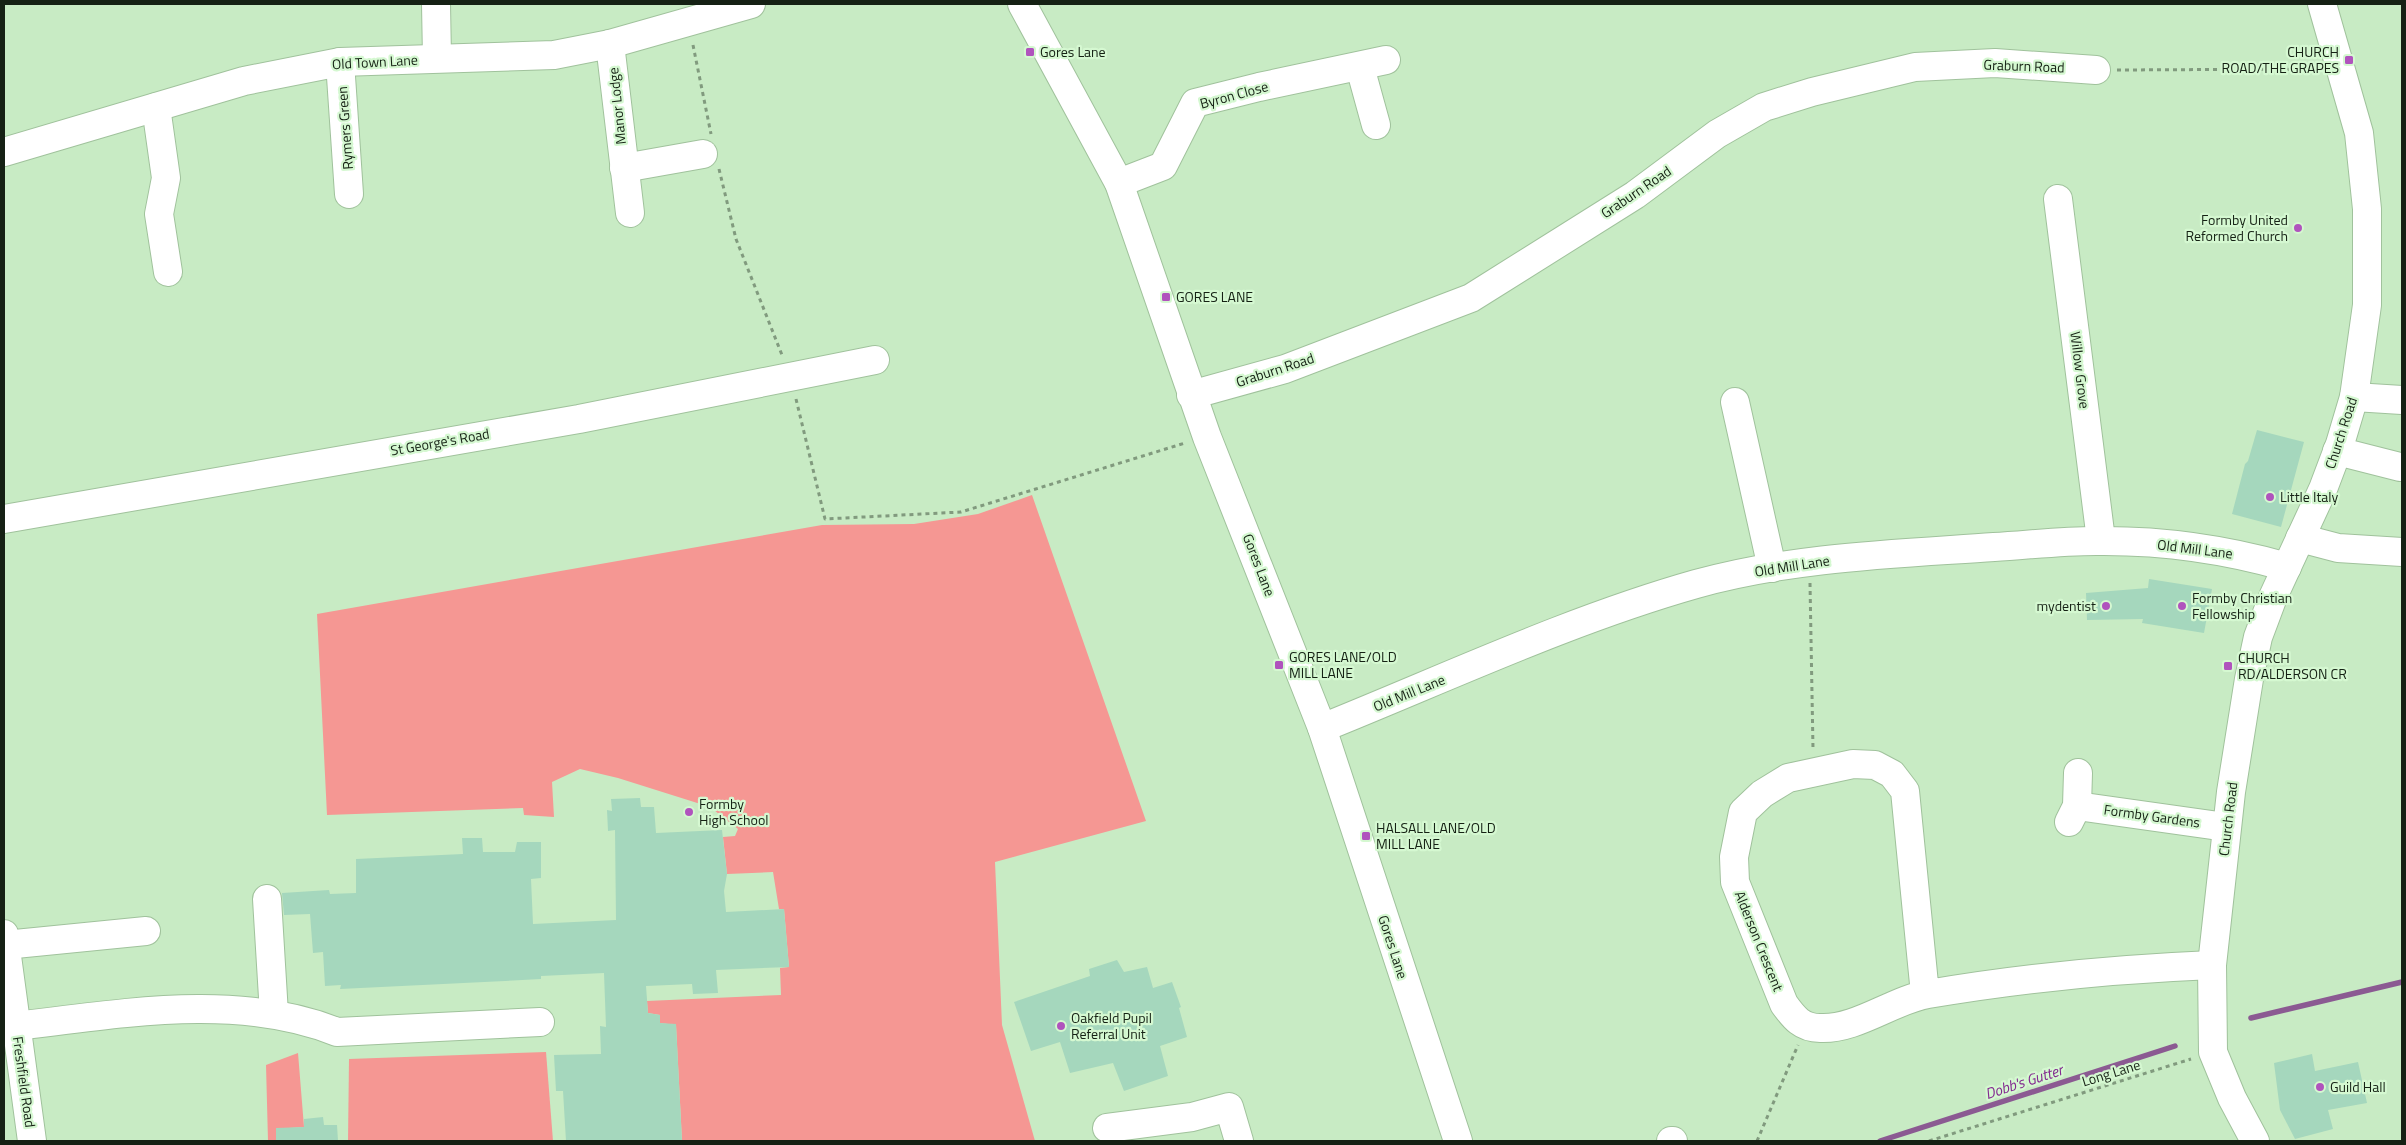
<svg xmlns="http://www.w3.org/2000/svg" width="2406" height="1145" font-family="'Titillium Web',sans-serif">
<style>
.green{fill:#f59793}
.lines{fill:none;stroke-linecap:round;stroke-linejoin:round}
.stream{stroke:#8b5a92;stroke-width:5.5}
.building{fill:#a5d7bd}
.minor-casing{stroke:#a0c29c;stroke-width:30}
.major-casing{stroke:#a0c29c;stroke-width:30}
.path{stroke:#819a7e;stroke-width:3;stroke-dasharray:4 4;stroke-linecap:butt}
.minor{stroke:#fff;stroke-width:28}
.major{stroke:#fff;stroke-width:28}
.poi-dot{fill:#b053bd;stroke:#d5f8d1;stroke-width:2}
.labels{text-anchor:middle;stroke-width:4.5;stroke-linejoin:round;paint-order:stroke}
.poi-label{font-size:14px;fill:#152114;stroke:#d5f8d1;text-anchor:start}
.street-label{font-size:14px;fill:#152114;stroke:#d5f8d1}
.water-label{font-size:15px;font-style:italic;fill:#82288f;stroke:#d5f8d1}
</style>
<rect width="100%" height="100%" fill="#c8ebc4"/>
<!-- green -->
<g class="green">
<path d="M1032 495 1146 821 995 862 1002 1025 1035 1141H682L676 1025 660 1023V1015L648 1013 647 1001 781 995 780 968 789 967 784 909H779L773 872 727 874 723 837 735 836 738 829 710 807 618 778 580 769 552 782 554 817 524 815 523 808 327 815 317 614 822 525 914 524 978 514Z"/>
<path d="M546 1052 553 1141H348L349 1059Z"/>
<path d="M298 1053 304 1127 289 1128 290 1141H268L266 1065Z"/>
</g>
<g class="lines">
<!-- stream -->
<g class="stream">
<path d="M2251 1018 2402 982"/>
<path d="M1880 1141 2175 1046"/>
</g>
</g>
<!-- building -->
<g class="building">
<path d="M2257 430 2304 442 2281 527 2232 514 2245 464 2248 461Z"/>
<path d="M2149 579 2212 589 2204 633 2142 623 2143 619 2087 620 2086 593 2148 588Z"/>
<path d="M640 798 641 807H654L656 833 722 830 727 874 724 891 726 912 784 909 789 967 716 970 718 993 693 994 692 984 646 986 648 1013 660 1015V1023L676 1024 682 1141H566L563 1091H556L554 1055 601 1054 600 1026 606 1027 604 973 541 976V979L505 981 340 989 341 985 325 986 323 952 313 953 310 914 284 915 282 893 329 890 330 894 356 893V859L463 854 462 838H482L483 852H515L517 842H541V878L531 879 533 924 616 920 615 830 608 831 607 810 612 811 611 799Z"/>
<path d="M1117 960 1124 972 1147 967 1153 988 1172 982 1181 1007 1179 1008 1187 1037 1160 1046 1168 1076 1124 1091 1113 1063 1070 1073 1060 1042 1031 1051 1014 1002 1090 976 1089 969Z"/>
<path d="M2312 1054 2315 1071 2358 1062 2367 1103 2328 1110 2333 1129 2295 1139 2280 1110 2274 1063Z"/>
<path d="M323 1117 324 1125H337L338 1141H276V1128L304 1127V1119Z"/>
</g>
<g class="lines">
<!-- minor casing -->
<g class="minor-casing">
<g id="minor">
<path d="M436 4 437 58"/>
<path d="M1022 4 1119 183 1207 437 1322 728 1458 1141"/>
<path d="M610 44 630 213"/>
<path d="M340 62 349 194"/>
<path d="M1360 67 1376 125"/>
<path d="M156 107 166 178 159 214 168 272"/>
<path d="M4 152 244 81 340 62 554 55 610 44 751 4"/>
<path d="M624 168 703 154"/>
<path d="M1119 183 1163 166 1195 103 1259 87 1386 60"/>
<path d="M2058 199 2101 540"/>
<path d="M1191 395 1285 369 1471 298 1635 195 1717 134 1764 107 1812 92 1915 67 1995 63 2096 70"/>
<path d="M2354 397 2402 400"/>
<path d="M1735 402 1772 568"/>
<path d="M2337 451 2400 467"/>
<path d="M4 519 579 419 875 360"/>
<path d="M2300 538 2338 548 2402 552"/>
<path d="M1322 728C1444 679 1569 620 1696 584 1793 557 1894 554 1994 547 2030 545 2067 540 2104 541 2165 541 2228 550 2287 567"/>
<path d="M2077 806 2226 827"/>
<path d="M2069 822 2077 806 2078 773"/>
<path d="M267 899 274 1014"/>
<path d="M4 934 32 1141"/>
<path d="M5 945 146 931"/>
<path d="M1925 994 1905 791 1892 774 1875 765 1853 764 1788 778 1762 794 1743 812 1734 857 1735 882 1784 1004C1794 1018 1802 1028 1820 1028 1856 1030 1893 1000 1928 994 2021 978 2117 969 2212 965"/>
<path d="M16 1026C120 1014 237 992 337 1032L540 1022"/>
<path d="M1107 1128 1192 1117 1229 1107 1239 1141"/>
<path d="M1671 1141H1673"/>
</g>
</g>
<!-- major casing -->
<g class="major-casing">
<path id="major" d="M2255 1141 2232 1098 2213 1052 2212 965 2231 792 2249 679 2258 637 2273 597 2323 489 2340 444 2354 397 2367 305V209L2359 133 2322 4"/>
</g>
<!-- path -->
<g class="path">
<path d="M693 45 711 134"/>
<path d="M2117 70 2318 69"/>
<path d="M719 169 736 239 782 355"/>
<path d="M796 399 825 519 961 512 1185 443"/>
<path d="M1810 583 1813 749"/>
<path d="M1757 1141 1798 1045"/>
<path d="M1929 1141 2191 1059"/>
</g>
<!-- minor -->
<use href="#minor" class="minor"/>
<!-- major -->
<use href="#major" class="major"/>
</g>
<!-- markers -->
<g class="poi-dot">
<rect x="1025" y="47" width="10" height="10" rx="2.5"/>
<rect x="2344" y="55" width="10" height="10" rx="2.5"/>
<circle cx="2298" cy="228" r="5"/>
<rect x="1161" y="292" width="10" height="10" rx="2.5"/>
<circle cx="2270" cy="497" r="5"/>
<circle cx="2106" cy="606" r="5"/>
<circle cx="2182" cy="606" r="5"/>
<rect x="1274" y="660" width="10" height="10" rx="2.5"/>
<rect x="2223" y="661" width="10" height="10" rx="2.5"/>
<circle cx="689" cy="812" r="5"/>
<rect x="1361" y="831" width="10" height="10" rx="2.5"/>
<circle cx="1061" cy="1026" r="5"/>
<circle cx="2320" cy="1087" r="5"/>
</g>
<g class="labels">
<!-- poi labels -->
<g class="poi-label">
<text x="1040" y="57">Gores Lane</text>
<text x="2339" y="57" text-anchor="end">CHURCH<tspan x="2339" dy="16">ROAD/THE GRAPES</tspan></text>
<text x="2288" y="225" text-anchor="end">Formby United<tspan x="2288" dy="16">Reformed Church</tspan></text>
<text x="1176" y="302">GORES LANE</text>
<text x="2280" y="502">Little Italy</text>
<text x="2192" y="603">Formby Christian<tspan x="2192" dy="16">Fellowship</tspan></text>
<text x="2096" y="611" text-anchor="end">mydentist</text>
<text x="1289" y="662">GORES LANE/OLD<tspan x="1289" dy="16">MILL LANE</tspan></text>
<text x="2238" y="663">CHURCH<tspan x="2238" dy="16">RD/ALDERSON CR</tspan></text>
<text x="699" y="809">Formby<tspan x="699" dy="16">High School</tspan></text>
<text x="1376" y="833">HALSALL LANE/OLD<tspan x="1376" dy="16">MILL LANE</tspan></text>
<text x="1071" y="1023">Oakfield Pupil<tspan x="1071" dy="16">Referral Unit</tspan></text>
<text x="2330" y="1092">Guild Hall</text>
</g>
<!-- street labels -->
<g class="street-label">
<text transform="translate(375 62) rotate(-3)" y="5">Old Town Lane</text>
<text transform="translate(2024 66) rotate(2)" y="5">Graburn Road</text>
<text transform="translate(1234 95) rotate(-15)" y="5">Byron Close</text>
<text transform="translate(617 106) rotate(-96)" y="5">Manor Lodge</text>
<text transform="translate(345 128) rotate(-94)" y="5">Rymers Green</text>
<text transform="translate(1636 192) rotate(-34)" y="5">Graburn Road</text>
<text transform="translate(1275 370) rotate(-18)" y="5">Graburn Road</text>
<text transform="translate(2080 370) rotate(83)" y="5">Willow Grove</text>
<text transform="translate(2341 433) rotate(-72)" y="5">Church Road</text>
<text transform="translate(440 442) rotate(-10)" y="5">St George's Road</text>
<text transform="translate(2195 549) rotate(7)" y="5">Old Mill Lane</text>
<text transform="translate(1259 565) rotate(69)" y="5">Gores Lane</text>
<text transform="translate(1792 566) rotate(-9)" y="5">Old Mill Lane</text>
<text transform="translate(1409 693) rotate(-22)" y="5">Old Mill Lane</text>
<text transform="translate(2152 816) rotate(8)" y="5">Formby Gardens</text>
<text transform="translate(2228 819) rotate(-83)" y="5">Church Road</text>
<text transform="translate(1759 941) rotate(68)" y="5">Alderson Crescent</text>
<text transform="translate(1393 947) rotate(72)" y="5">Gores Lane</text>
<text transform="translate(2111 1073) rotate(-17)" y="5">Long Lane</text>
<text transform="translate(24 1082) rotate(82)" y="5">Freshfield Road</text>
</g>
<!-- water labels -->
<g class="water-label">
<text transform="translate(2024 1082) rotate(-18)" y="5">Dobb's Gutter</text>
</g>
</g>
<!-- border -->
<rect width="2406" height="1145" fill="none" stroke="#152114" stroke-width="10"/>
</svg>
